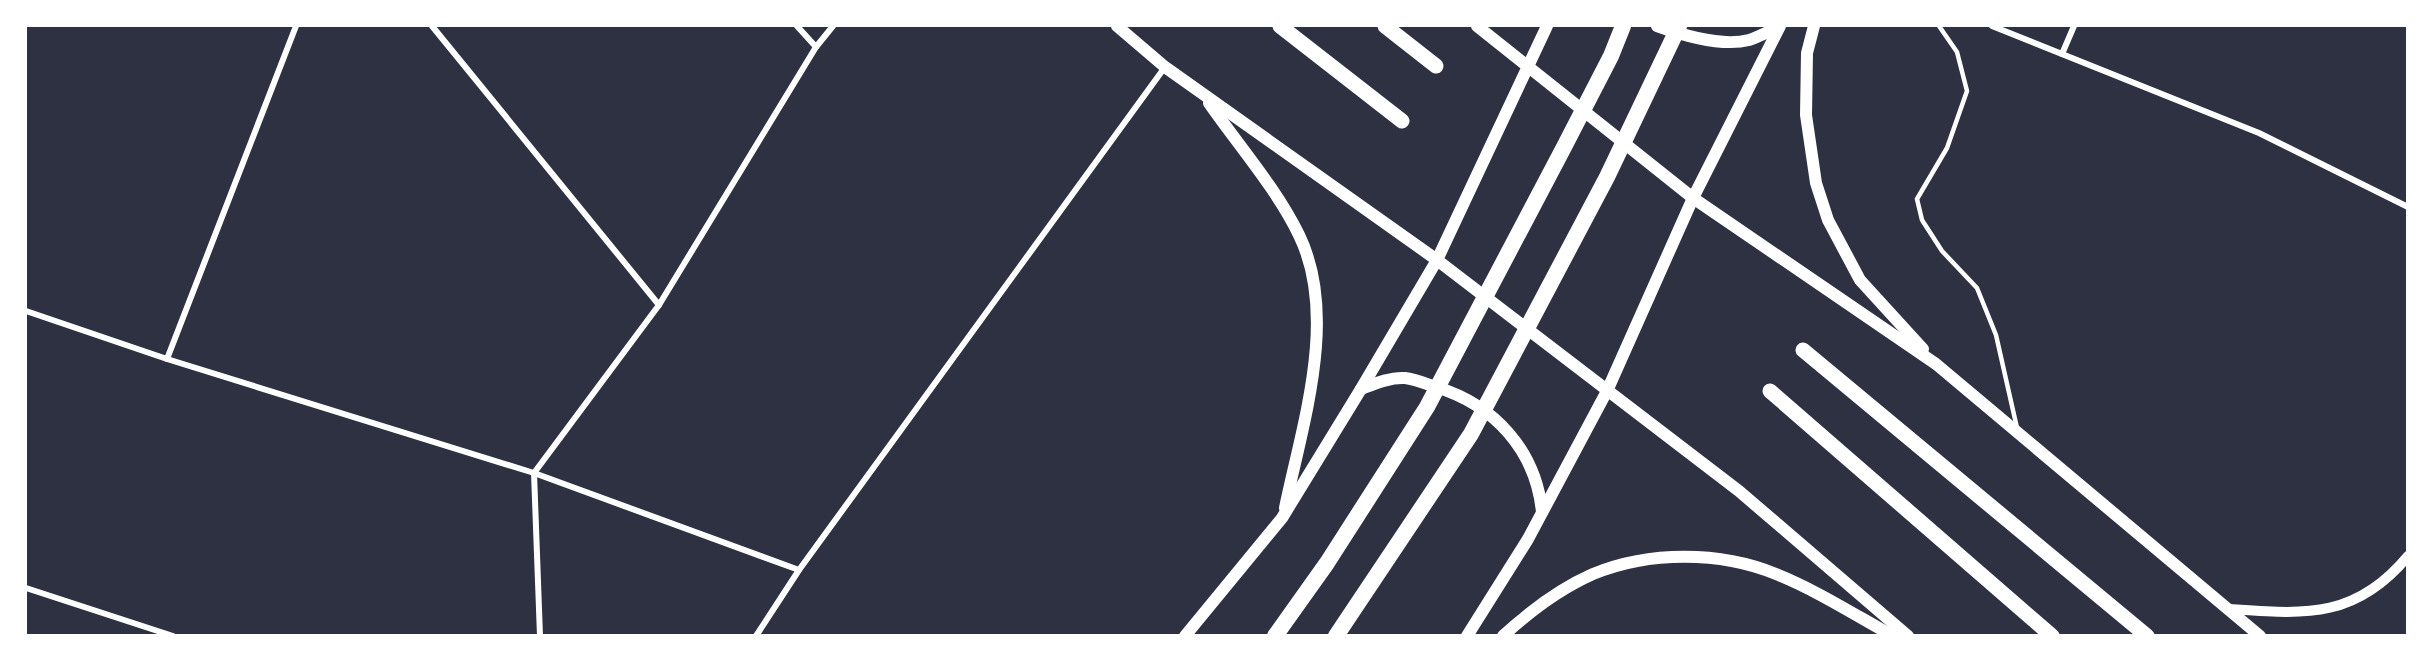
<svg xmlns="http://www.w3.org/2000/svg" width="2433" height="661" font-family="Ubuntu,sans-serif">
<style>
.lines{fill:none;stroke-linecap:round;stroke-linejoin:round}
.service{stroke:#fff;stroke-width:4.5}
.minor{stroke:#fff;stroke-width:6}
.tertiary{stroke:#fff;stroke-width:10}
.secondary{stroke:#fff;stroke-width:12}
.primary{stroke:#fff;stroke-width:15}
.trunk{stroke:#fff;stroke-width:16}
</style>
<rect width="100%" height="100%" fill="#2d3142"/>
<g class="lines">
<!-- service -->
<path class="service" d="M1939 26 1957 52 1967 91 1947 148 1917 199 1922 220 1942 251 1977 288 1996 335 2017 428"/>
<!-- minor -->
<g class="minor">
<path d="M432 26 659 305"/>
<path d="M797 26 816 47"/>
<path d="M1992 26 2259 133 2408 207"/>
<path d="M2062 54 2074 26"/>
<path d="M26 311 167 359 534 473 799 570"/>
<path d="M167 359 296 26"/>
<path d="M26 588 173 636"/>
<path d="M540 636 534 473 659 305 816 47 833 26"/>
<path d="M756 636 799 570 1165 67"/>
</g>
<!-- tertiary -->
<path class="tertiary" d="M2229 609C2304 614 2355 620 2408 556"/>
<!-- secondary -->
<g class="secondary">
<path d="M1117 26 1165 67 1437 260 1739 491 1908 636"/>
<path d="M1477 26 1693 198 1936 364 2260 636"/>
<path d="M1657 26C1682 35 1722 47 1749 40 1759 37 1769 31 1779 27"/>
<path d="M1814 26 1807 53 1806 115 1816 183 1828 220 1860 280 1923 349"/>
<path d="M1209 103C1239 146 1276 188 1299 235 1339 317 1302 425 1285 508"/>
<path d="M1361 389C1374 384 1390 377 1405 378 1415 379 1427 384 1436 387 1495 405 1536 451 1542 512"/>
<path d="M1185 636 1282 518 1361 389 1437 260 1547 26"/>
<path d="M1467 636 1528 539 1607 391 1693 198 1780 26"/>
<path d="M1503 636C1530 611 1559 589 1593 574 1649 551 1720 551 1776 574 1816 590 1855 615 1893 636"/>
</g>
<!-- primary -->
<g class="primary">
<path d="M1280 26 1402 121"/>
<path d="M1385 26 1436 66"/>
<path d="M1803 350 2147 636"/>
<path d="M1770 391 2052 636"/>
</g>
<!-- trunk -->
<g class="trunk">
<path d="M1275 636 1327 563 1427 407 1563 149 1611 56 1623 26"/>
<path d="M1336 636 1471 434 1607 177 1679 26"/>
</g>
</g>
<!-- border -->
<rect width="2433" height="661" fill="none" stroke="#ffffff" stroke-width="54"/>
</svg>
